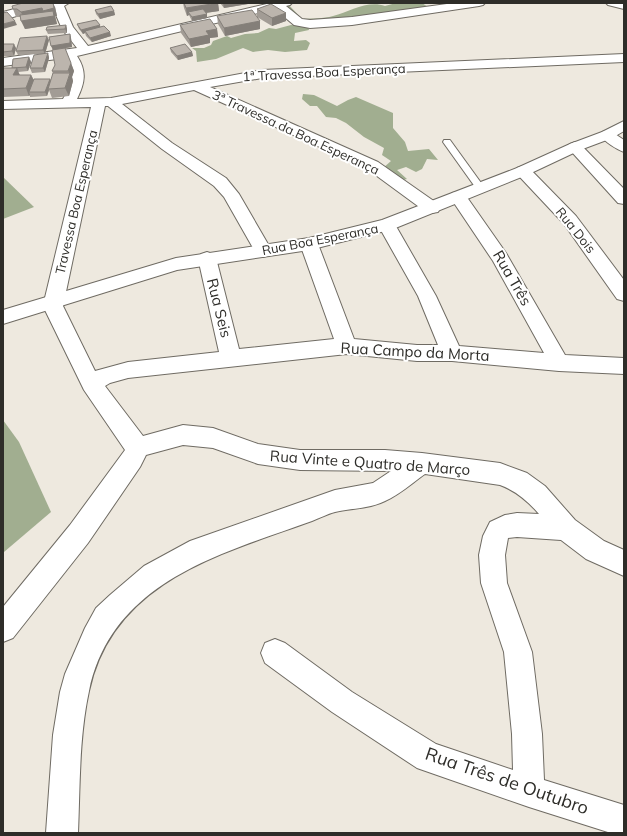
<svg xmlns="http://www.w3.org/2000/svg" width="627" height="836" font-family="Mulish,sans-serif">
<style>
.forest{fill:#a1ae90}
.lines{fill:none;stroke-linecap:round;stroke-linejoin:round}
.service-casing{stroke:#6f6b63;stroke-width:2}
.minor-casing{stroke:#6f6b63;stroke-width:2}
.tertiary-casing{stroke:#6f6b63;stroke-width:2}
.service{fill:#fff;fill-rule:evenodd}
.minor{fill:#fff;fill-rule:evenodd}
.tertiary{fill:#fff;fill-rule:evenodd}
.wall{fill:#a29c95}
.shaded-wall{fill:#847f79}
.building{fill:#bcb5ad;stroke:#847f79}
.labels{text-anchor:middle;stroke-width:4;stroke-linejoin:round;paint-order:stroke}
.far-street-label{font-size:13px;fill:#2e2d29;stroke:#fff}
.street-label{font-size:15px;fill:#2e2d29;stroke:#fff}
.near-street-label{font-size:18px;fill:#2e2d29;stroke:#fff}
</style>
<rect width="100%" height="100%" fill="#eee9df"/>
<!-- forest -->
<g class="forest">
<path d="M284 3H287L302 19C312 18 323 19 333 16 350 12 367 0 385 6L396 3H422L434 11 429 14H400L296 23Z"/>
<path d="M291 25 308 26 309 30 295 33 294 41 306 40 310 43 307 50 285 52 268 50 253 52 243 48 216 59 197 62 196 51 192 48H204L211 45 213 41 227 36 231 38 245 34 258 33 269 28 276 29Z"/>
<path d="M303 94 314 95 337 106 348 100 356 97 393 113V128L405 142 408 151 429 149 438 160 427 159 422 169 416 172 406 167 397 170 407 179 399 181 382 169 391 161 382 155 384 148 364 137 346 123 336 118 326 117 317 106H310L302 99Z"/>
<path d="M3 177 34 207 3 219Z"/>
<path d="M3 420 19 442 51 512 4 552 3 551Z"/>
</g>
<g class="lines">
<!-- service casing -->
<g class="service-casing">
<path id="service" d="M444 140H450L484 187 485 189 484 191H478L443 142Z"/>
</g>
<!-- minor casing -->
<g class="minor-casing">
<g id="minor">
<path d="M69 3 64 6 73 27 88 46 271 3H292L290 5 286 6 302 19 310 20 352 17 454 3H485L483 5 479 6 352 25 310 28 294 25 275 9 77 56C87 71 85 83 77 99L111 98 262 70 624 54V62L262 78 210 87 378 162 438 204 440 208 438 212 432 213 426 212 366 168 194 90 122 104 172 143 226 178 239 194 272 251 269 255 263 257 257 255 224 197 214 186 162 149 108 106H105L63 306 95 371 128 362 219 352 198 258 201 254 207 252 213 254 216 258 239 349 334 339 300 244 303 240 309 238 315 240 318 244 354 339 417 345H438L418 296 378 225 381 221 387 219 393 221 436 296 459 346 544 353 493 261 450 197 452 193 458 192 464 193 506 253 565 355 624 358V374L559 371 452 361H417L347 354 128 378 110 383 105 386 143 436 183 425 213 428 258 444 300 450H385L422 453 500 463 527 473 545 486 575 520 604 541 624 550V576L586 559 561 540 517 537 508 538 505 555 507 583 532 652 542 734 544 780 624 805V833H611L529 807 417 768 332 712 265 663 261 653 265 643 275 639 285 643 352 692 436 744 513 770 512 734 504 652 481 583 479 555 483 536 490 522 505 515 517 513 539 514C528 501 516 491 500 485L425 474C412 483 399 495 385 501 370 509 351 508 335 512 327 514 320 518 312 521 221 554 112 581 89 691 79 737 80 786 78 833H46L53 735 60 692 65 674 85 628 96 608 110 595 144 566 190 541 335 490 373 483 391 471 300 470 258 464 213 448 183 445 146 455 140 467 88 543 13 638 3 642V607L70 525 125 450 84 390 43 306 91 107 3 109V101L63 99C71 85 74 73 65 58L3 66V58L77 48 62 29 53 8 40 9 3 20V12L37 3Z"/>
<path d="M606 3H624V9L608 5Z"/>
<path d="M607 131 612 132 624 140V152C616 149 605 142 600 135L602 132Z"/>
<path d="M575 142 580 144 624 189V204L618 203 570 150 567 147 570 144Z"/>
<path d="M523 166 529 168 576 216 624 280V301L617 299 564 224 517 174 515 171 517 168Z"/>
</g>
</g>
<!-- tertiary casing -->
<g class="tertiary-casing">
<path id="tertiary" d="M624 121V131L612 138 580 150 529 174 393 229 309 250 177 270 3 324V310L176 258 309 238 382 220 517 168 570 144 602 132Z"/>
</g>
<!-- service -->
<use href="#service" class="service"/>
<!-- minor -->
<use href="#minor" class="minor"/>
<!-- tertiary -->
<use href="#tertiary" class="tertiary"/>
</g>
<!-- wall -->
<g class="wall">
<path d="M183 3H218L219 11 206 13 207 18 192 21 189 15 187 16 184 8Z"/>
<path d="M220 3H254L224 8Z"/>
<path d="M55 7 57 16H55L57 24 25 29 21 17H16L13 9Z"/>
<path d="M257 9 286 13V21L272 26 257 17Z"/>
<path d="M95 10 114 11 115 15 100 19 96 14Z"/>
<path d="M217 16 260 21V29L225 36 218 24Z"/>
<path d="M77 24 100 27 111 36 92 42 86 36 85 33 83 34 79 29Z"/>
<path d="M66 25 67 29V33L48 34 46 30Z"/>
<path d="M180 25 217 29 218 37 210 38V43L191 47 181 33Z"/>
<path d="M70 34 71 38 72 47 65 48 74 71 72 77 73 81 69 96 52 98 49 90 47 96 30 97V95L29 96 3 97V68H12L13 59 29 57 31 62 28 71 18 72 20 75H31L34 80V79H50L51 81 53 74 52 71 55 65 53 50 49 37Z"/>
<path d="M49 40 45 54 48 53 49 58 45 72 32 73 30 68 42 54 18 55 16 51Z"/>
<path d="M3 44 16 48 14 56H3Z"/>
<path d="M170 48 192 52 193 56 178 60 171 52Z"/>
</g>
<!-- shaded-wall -->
<g class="shaded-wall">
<path d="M53 3 55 7 57 16H55L57 24 25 29 21 21 24 20 21 12Z"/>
<path d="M218 3 219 11 190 15 188 12 189 15 187 16 186 8Z"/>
<path d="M223 3H254L224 8Z"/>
<path d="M114 11 115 15 100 19 98 14Z"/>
<path d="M286 13V21L272 26V18Z"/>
<path d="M207 14V18L192 21V17Z"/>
<path d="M15 21 17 25 3 29V24Z"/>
<path d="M260 21V29L225 36 224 28Z"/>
<path d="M66 25 67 29V33L65 29Z"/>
<path d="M100 25 101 30 85 31V33L83 34 81 30Z"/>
<path d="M217 29 218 37 210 38V43L191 47 189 39 206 31Z"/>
<path d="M110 32 111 36 92 42 90 38Z"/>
<path d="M70 34 71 38 72 47 53 50 51 46Z"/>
<path d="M47 36 49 40 45 54 43 50Z"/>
<path d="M14 44 16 48 14 56 12 51Z"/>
<path d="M192 52 193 56 178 60 177 56Z"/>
<path d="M48 53 49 58 45 72 43 68Z"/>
<path d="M29 57 31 62 28 71 26 67Z"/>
<path d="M71 63 74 71 72 77 73 81 69 96 65 88 70 74 68 71Z"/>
<path d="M17 68 20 76 13 75Z"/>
<path d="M31 75 35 83 29 92 30 95 29 96 26 88Z"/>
<path d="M50 79 52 83 48 89 49 90 47 96 45 92Z"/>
</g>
<!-- building -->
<g class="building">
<path d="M23 3H53L54 8 43 11 42 8 21 12 17 9H13L12 6Z"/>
<path d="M184 3H218L186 8Z"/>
<path d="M271 4 286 13 272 18 257 9Z"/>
<path d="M111 6 114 11 98 14 95 10Z"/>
<path d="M203 9 207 14 192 17 188 12Z"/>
<path d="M252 10 260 21 224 28 217 16Z"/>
<path d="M53 11 54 16 21 21 20 15Z"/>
<path d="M7 12 15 21 3 24V13Z"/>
<path d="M210 19 217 29 206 31 209 35 189 39 180 25Z"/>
<path d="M96 20 100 25 81 30 77 24Z"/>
<path d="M66 25 65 29 46 30 47 27Z"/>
<path d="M104 26 110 32 90 38 85 31Z"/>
<path d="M70 34V43L51 46 49 37Z"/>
<path d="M47 36 43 50 16 51 20 38Z"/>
<path d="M3 44H14L12 51 3 52Z"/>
<path d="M185 44 192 52 177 56 170 48Z"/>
<path d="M65 48 71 63 68 71H52L55 65 52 50Z"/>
<path d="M48 53 43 68H30L34 55Z"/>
<path d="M29 57 26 67 12 68 13 59Z"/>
<path d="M3 68H17L13 75H31L26 88 3 89Z"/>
<path d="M53 73H70L65 88 48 89Z"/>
<path d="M34 79H50L45 92H29Z"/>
</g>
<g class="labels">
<!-- far-street labels -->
<g class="far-street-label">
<text transform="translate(324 72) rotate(-3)" y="5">1ª Travessa Boa Esperança</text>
<text transform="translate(296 132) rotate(25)" y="5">3ª Travessa da Boa Esperança</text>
<text transform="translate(76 202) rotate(-77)" y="5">Travessa Boa Esperança</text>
<text transform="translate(576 230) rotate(51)" y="5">Rua Dois</text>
<text transform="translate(320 239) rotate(-11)" y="5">Rua Boa Esperança</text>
</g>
<!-- street labels -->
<g class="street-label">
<text transform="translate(512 278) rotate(60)" y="5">Rua Três</text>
<text transform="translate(219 308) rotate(76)" y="5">Rua Seis</text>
<text transform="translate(415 352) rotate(3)" y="5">Rua Campo da Morta</text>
<text transform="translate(370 463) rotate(4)" y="5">Rua Vinte e Quatro de Março</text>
</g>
<!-- near-street labels -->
<g class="near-street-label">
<text transform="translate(507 781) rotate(19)" y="6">Rua Três de Outubro</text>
</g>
</g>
<!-- border -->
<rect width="627" height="836" fill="none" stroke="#2e2d29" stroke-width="8"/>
</svg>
